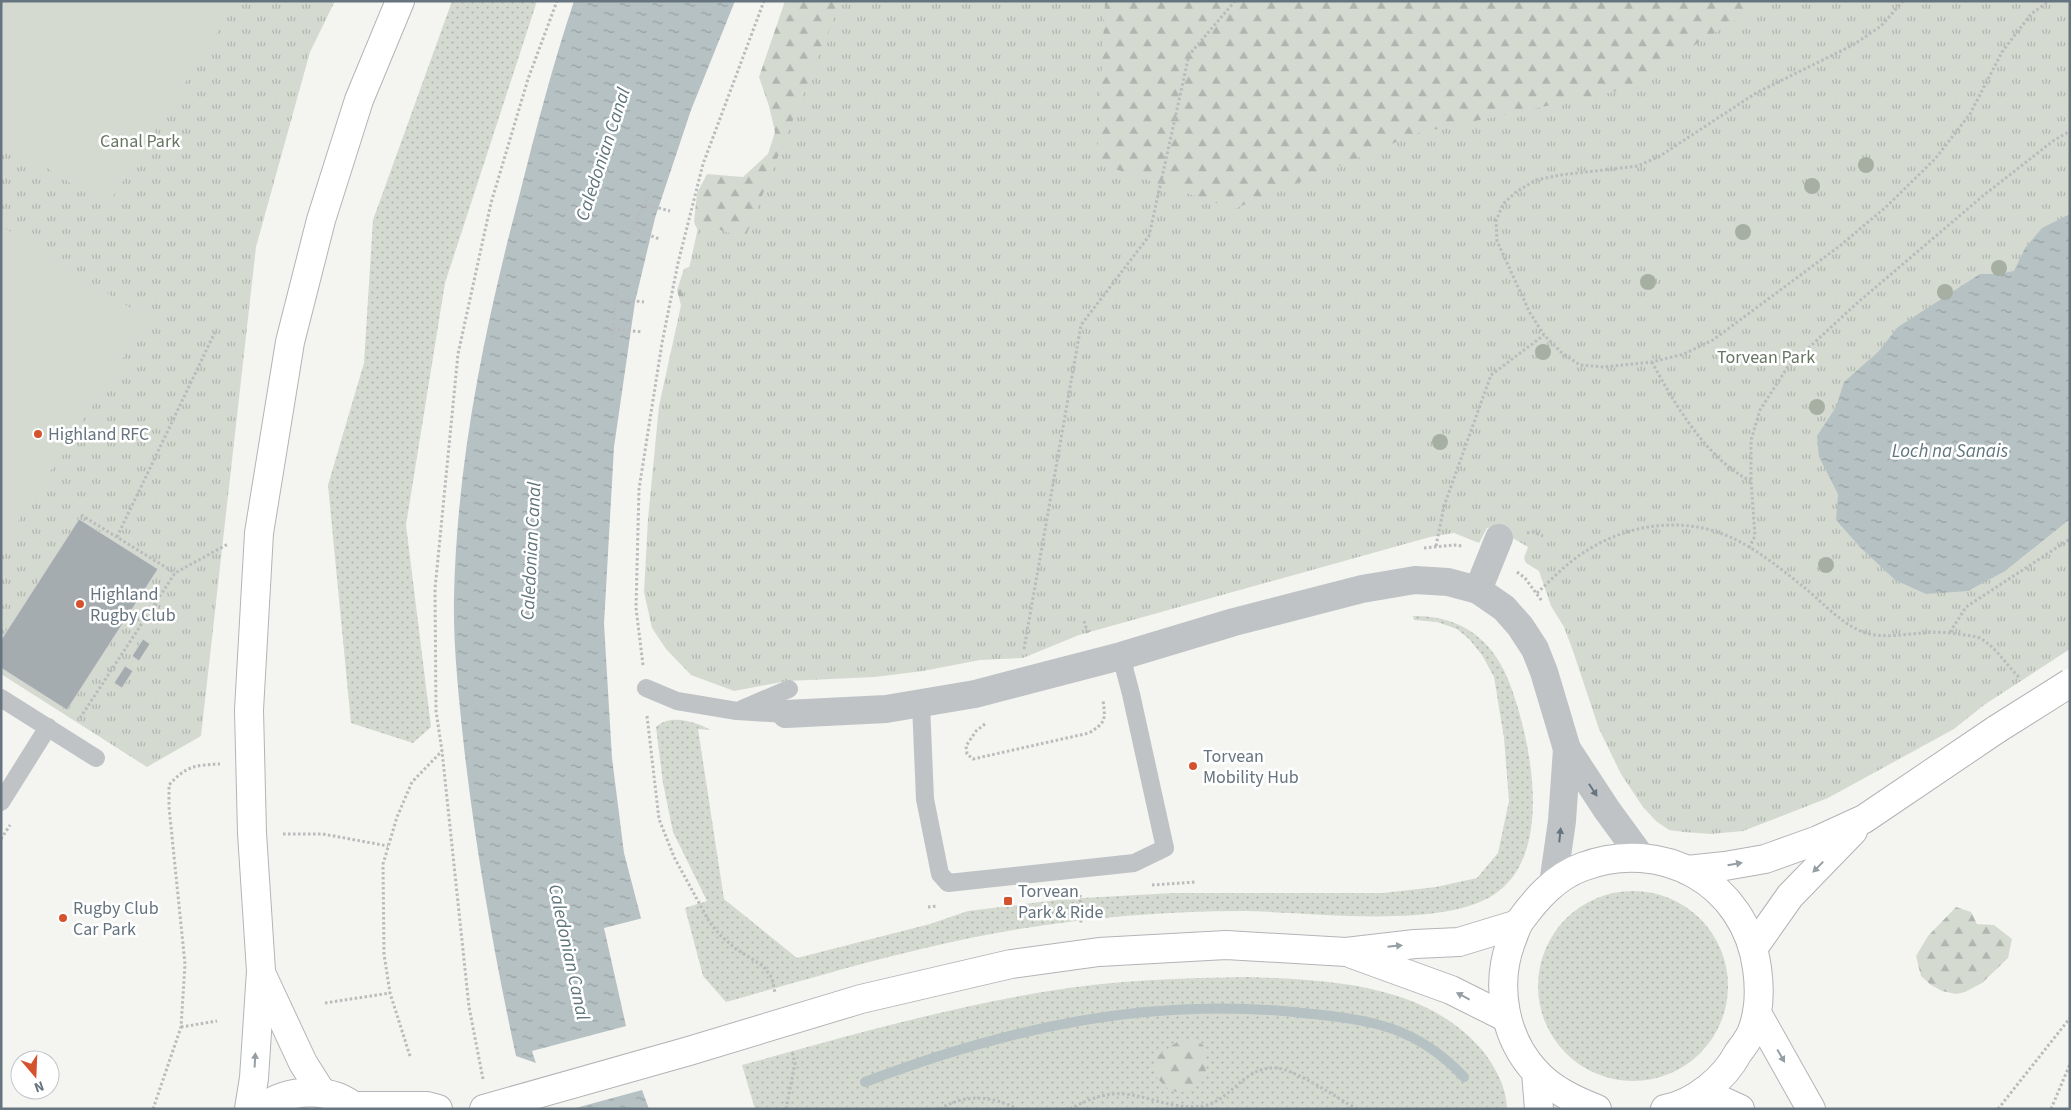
<svg xmlns="http://www.w3.org/2000/svg" width="2071" height="1110" font-family="'Source Sans 3',sans-serif">
<style>
.grass{fill:url(#grass-dots)}
.forest{fill:url(#forest-firs)}
.park{fill:url(#park-tufts)}
.pitch{fill:#d5dad1}
.water{fill:url(#water-ripples)}
.pier{fill:#f4f4f0}
.lines{fill:none;stroke-linecap:round;stroke-linejoin:round}
.stream{stroke:#b6c1c4;stroke-width:10}
.building{fill:#a4acb0;stroke:#d5d5d3}
.secondary-casing{stroke:#b0b5b8;stroke-width:30}
.primary-casing{stroke:#b1b5b8;stroke-width:30}
.highway-casing{stroke:#b0b4b6;stroke-width:30}
.path{stroke:#b9bbbd;stroke-width:3;stroke-dasharray:2.5 2.5;stroke-linecap:butt}
.lane{stroke:#bfc3c6;stroke-width:18}
.street{stroke:#bfc3c6;stroke-width:28}
.secondary{stroke:#fff;stroke-width:28}
.primary{stroke:#fff;stroke-width:28}
.highway{stroke:#fff;stroke-width:28}
.highway-bridge-casing{stroke:#b0b4b6;stroke-width:30;stroke-linecap:butt}
.highway-bridge{stroke:#fff;stroke-width:28}
.tree{fill:#a6afa2}
.oneway{fill:#65747f}
.oneway2{fill:#939ea5}
.poi-dot{fill:#d5522e;stroke:#fff;stroke-width:2}
.labels{text-anchor:middle;stroke-width:5;stroke-linejoin:round;paint-order:stroke}
.park-label{font-size:18px;fill:#677663;stroke:#fff}
.poi-label{font-size:18px;fill:#65747f;stroke:#fff;text-anchor:start}
.water-label{font-size:19px;font-style:italic;fill:#60767c;stroke:#fff}
</style>
<defs>
<pattern id="grass-dots" width="8" height="8" patternUnits="userSpaceOnUse" patternTransform="scale(1.25)"><rect width="8" height="8" fill="#d5dad1"/><path d="M2 2h.1M6 6h.1" fill="none" stroke="#b0b5af" stroke-width="1.8" stroke-linecap="round"/></pattern>
<pattern id="forest-firs" width="22" height="20" patternUnits="userSpaceOnUse" patternTransform="scale(1.25)"><rect width="22" height="20" fill="#d5dad1"/><path d="M5 1l3.5 6h-7zM16 11l3.5 6h-7z" fill="#b0b5af"/></pattern>
<pattern id="park-tufts" width="24" height="20" patternUnits="userSpaceOnUse" patternTransform="scale(1.25)"><rect width="24" height="20" fill="#d5dad1"/><path d="M3 7l-1-3M5 7V3M7 7l1-3M15 17l-1-3M17 17v-4M19 17l1-3" fill="none" stroke="#b0b5af"/></pattern>
<pattern id="water-ripples" width="26" height="14" patternUnits="userSpaceOnUse" patternTransform="scale(1.25)"><rect width="26" height="14" fill="#b6c1c4"/><path d="M2 4q2-2 4 0t4 0M15 11q2-2 4 0t4 0" fill="none" stroke="#98a1a4"/></pattern>
</defs>
<rect width="100%" height="100%" fill="#f4f4f0"/>
<!-- grass -->
<g class="grass">
<path d="M452 1H537L445 283 406 525 431 727 413 743 351 723 328 485 364 363 373 220Z"/>
<path d="M1413 616C1462 615 1495 641 1511 687 1531 742 1553 849 1499 891 1448 932 1306 911 1241 911 1152 911 1062 920 975 937 891 954 808 979 726 1002L703 976 685 908 707 901 673 832 663 783 656 727C670 713 696 722 711 730L698 729 724 899 797 958 930 924 968 911 1066 899 1173 893H1383L1436 887 1477 878 1498 853 1509 801 1504 738 1494 677 1482 655 1469 639 1457 629 1437 622 1414 620Z"/>
<circle cx="1633" cy="986" r="95"/>
<path d="M1250 977C1330 980 1426 984 1482 1050 1495 1066 1507 1088 1507 1109H755L742 1065C843 1037 945 1008 1049 991 1115 980 1182 978 1250 977Z"/>
</g>
<!-- forest -->
<g class="forest">
<path d="M785 1H909L687 329 677 290 684 269 710 258 694 222 697 193 707 174 743 177 768 154 775 132 769 106 759 77Z"/>
<path d="M1087 1H1801L1748 55 1271 224 1099 198Z"/>
<path d="M1956 907 1971 912 1977 924 1994 925 2012 939 2008 958 1982 983 1965 992 1956 994 1942 991 1931 985 1921 976 1916 956 1928 936Z"/>
<path d="M1196 1040 1204 1046 1206 1074C1188 1098 1171 1099 1154 1073L1156 1057 1177 1042Z"/>
</g>
<!-- park -->
<g class="park">
<path d="M1 1H335L310 52 256 247 201 736 147 767 1 674Z"/>
<path d="M841 1H1105L1097 163 1234 209 1418 133 1622 90 1766 1H2070V649L1984 705 1954 729 1828 798 1743 831 1711 834 1684 832 1669 830 1656 821 1643 807 1621 774 1599 729 1573 651 1564 627 1551 606 1539 571 1526 563 1524 558 1528 547 1493 527 1487 528 1479 543 1454 533 1430 537 1079 635 1023 658 980 660 923 671 875 677 787 681 734 691 691 675 666 649 652 628 644 592 648 519 659 406 699 223 745 238Z"/>
</g>
<!-- pitch -->
<g class="pitch">
<path d="M1 1H237L107 206 1 139Z"/>
<path d="M1 226 148 319 1 548Z"/>
</g>
<!-- water -->
<g class="water">
<path d="M574 1H735L691 110 655 218 635 302 614 447 604 624 612 758 624 853 660 991 644 1032 661 1090 692 1109H551L539 1064 516 1056C494 954 476 851 464 747 459 698 453 647 454 597 457 459 485 326 520 193 536 129 553 64 574 1Z"/>
<path d="M2070 214V519L2005 571 1968 591 1926 594 1895 580 1860 547 1836 520 1838 494 1819 457 1817 436 1836 407 1844 382 1878 352 1898 327 1980 274H1998L2014 271 2025 248 2042 228Z"/>
</g>
<!-- pier -->
<path class="pier" d="M643 918 668 1011 647 1033 663 1088 692 1103 694 1109H649L642 1090 572 1109H551L532 1051 626 1026 604 928Z"/>
<g class="lines">
<!-- stream -->
<path class="stream" d="M865 1082C1007 1028 1150 996 1303 1013 1370 1020 1415 1025 1464 1077"/>
</g>
<!-- building -->
<g class="building">
<path d="M79 519 158 569 67 710 1 668V640Z"/>
<path d="M143 639 150 644 139 661 132 656Z"/>
<path d="M125 666 133 671 122 688 114 683Z"/>
</g>
<g class="lines">
<!-- secondary casing -->
<g class="secondary-casing">
<g id="secondary">
<path d="M1757 1013 1811 1109"/>
<path d="M1703 1092 1740 1109"/>
</g>
</g>
<!-- primary casing -->
<g class="primary-casing">
<g id="primary">
<path d="M1352 954 1451 990 1507 1018"/>
<path d="M262 975 303 1063 322 1093"/>
<path d="M355 1106H427L438 1109"/>
<path d="M249 1109 254 1078 261 971 252 833 249 710 259 533 290 342 321 220 359 100 400 1"/>
<path d="M261 1109C287 1088 332 1086 357 1109"/>
<path d="M484 1109 689 1051 861 999 1011 964 1099 952 1226 945 1346 952 1415 944 1459 942 1518 924"/>
</g>
</g>
<!-- highway casing -->
<g class="highway-casing">
<g id="highway">
<path d="M1687 870 1725 866 1765 859 1818 840 1864 819 1997 729"/>
<path d="M1754 947 1790 896 1853 831"/>
<path d="M1536 1072 1539 1109"/>
<path d="M1597 1109C1574 1100 1553 1090 1536 1072 1504 1038 1495 985 1511 942 1514 935 1516 927 1520 921 1536 899 1555 877 1582 867 1661 837 1745 882 1757 968 1760 989 1760 1010 1752 1031 1749 1039 1743 1046 1738 1053 1724 1079 1695 1103 1665 1109"/>
</g>
</g>
<!-- path -->
<g class="path">
<path d="M1903 1 1881 26 1853 45 1756 93 1660 156 1638 166 1560 175 1536 180 1516 192 1503 204 1496 221 1497 241 1530 313 1544 335 1562 353 1580 365 1604 367 1652 362 1684 354 1713 340 1841 245 1887 206 1935 159 1970 114 2002 52 2031 14 2049 1"/>
<path d="M644 204 670 211"/>
<path d="M633 228 659 239"/>
<path d="M628 238 650 192"/>
<path d="M617 299 644 302"/>
<path d="M613 329 642 332"/>
<path d="M611 340 618 286"/>
<path d="M1652 362C1674 403 1707 460 1751 481"/>
<path d="M81 515 175 573"/>
<path d="M1527 533 1533 532 1543 536"/>
<path d="M117 537 215 332"/>
<path d="M1436 546 1444 506 1491 375 1544 335"/>
<path d="M1424 548 1454 545 1462 546"/>
<path d="M1749 548 1755 536 1751 481V440L1760 410 1787 368 1856 304 1984 195 2053 141 2070 131"/>
<path d="M1517 572 1525 578 1542 601"/>
<path d="M1537 593C1552 579 1568 562 1586 551 1625 526 1675 517 1720 533 1749 543 1776 565 1800 584 1821 600 1838 622 1863 632 1882 639 1904 634 1923 633 1937 631 1951 633 1965 635 1970 636 1975 636 1980 638 1997 648 2006 665 2020 678"/>
<path d="M1084 621 1088 634"/>
<path d="M1950 632 1966 607 2070 539"/>
<path d="M1024 649 1081 325 1149 236 1189 55 1235 1"/>
<path d="M643 665 636 608 639 489 662 343 678 263 703 164 764 1"/>
<path d="M647 716 659 819 674 857 710 923 720 935 736 949 763 966 772 978 775 993"/>
<path d="M80 718 175 573 228 544"/>
<path d="M985 724 976 731 966 746 967 754 973 759 1089 733C1105 723 1106 720 1103 701"/>
<path d="M283 834H323L388 846"/>
<path d="M1 839 10 825"/>
<path d="M1152 885 1196 882"/>
<path d="M1080 895 1081 923"/>
<path d="M928 907 937 906"/>
<path d="M325 1003 390 993"/>
<path d="M181 1027 217 1021"/>
<path d="M410 1056 390 993 384 954 383 864 397 817 412 782 442 751"/>
<path d="M483 1079 469 1007 442 751 436 711 435 589 458 354 491 203 528 79 557 1"/>
<path d="M153 1109 181 1027 185 964 169 807V785C186 766 195 765 220 764"/>
<path d="M786 1109 795 1063 792 1051"/>
<path d="M940 1109C966 1093 992 1096 1018 1109"/>
<path d="M1070 1109C1087 1100 1105 1092 1125 1094 1153 1097 1173 1110 1203 1106 1231 1101 1244 1066 1276 1068 1295 1069 1339 1099 1357 1109"/>
<path d="M1998 1109 2070 1018"/>
<path d="M2051 1109 2070 1064"/>
</g>
<!-- lane -->
<g class="lane">
<path d="M646 688 677 701 737 711 786 714"/>
<path d="M1 698 96 758"/>
<path d="M921 704 925 799 940 874 948 883 1134 863 1165 848 1131 694 1121 656"/>
<path d="M742 709 789 689"/>
<path d="M1 802 48 727"/>
</g>
<!-- street -->
<g class="street">
<path d="M1478 590 1499 538"/>
<path d="M786 714 886 709 975 694 1121 656 1234 622 1362 589 1415 580 1448 582 1478 590 1504 608 1520 626 1535 649 1544 672 1567 749 1607 810 1642 858"/>
<path d="M1553 884 1562 821 1567 749"/>
</g>
<!-- secondary -->
<use href="#secondary" class="secondary"/>
<!-- primary -->
<use href="#primary" class="primary"/>
<!-- highway -->
<use href="#highway" class="highway"/>
<!-- highway-bridge casing -->
<g class="highway-bridge-casing">
<path id="highway-bridge" d="M1997 729 2070 683"/>
</g>
<!-- highway-bridge -->
<use href="#highway-bridge" class="highway-bridge"/>
</g>
<!-- trees -->
<g class="tree">
<circle cx="1866" cy="165" r="8"/>
<circle cx="1812" cy="186" r="8"/>
<circle cx="1743" cy="232" r="8"/>
<circle cx="1999" cy="268" r="8"/>
<circle cx="1648" cy="282" r="8"/>
<circle cx="1945" cy="292" r="8"/>
<circle cx="1543" cy="352" r="8"/>
<circle cx="1817" cy="407" r="8"/>
<circle cx="1440" cy="442" r="8"/>
<circle cx="1826" cy="565" r="8"/>
</g>
<!-- one-way arrows -->
<defs><path id="oneway-solid" d="M-6-.8H1V-3.2L6.5 0L1 3.2V.8H-6Z" transform="scale(1.25)"/></defs>
<g class="oneway">
<use href="#oneway-solid" transform="translate(1593 790) rotate(57)"/>
<use href="#oneway-solid" transform="translate(1560 835) rotate(-84)"/>
</g>
<g class="oneway2">
<use href="#oneway-solid" transform="translate(1735 864) rotate(-10)"/>
<use href="#oneway-solid" transform="translate(1818 867) rotate(134)"/>
<use href="#oneway-solid" transform="translate(1395 946) rotate(-6)"/>
<use href="#oneway-solid" transform="translate(1463 996) rotate(-152)"/>
<use href="#oneway-solid" transform="translate(1781 1056) rotate(60)"/>
<use href="#oneway-solid" transform="translate(255 1060) rotate(-87)"/>
</g>
<!-- markers -->
<g class="poi-dot">
<circle cx="38" cy="434" r="5"/>
<circle cx="80" cy="604" r="5"/>
<circle cx="1193" cy="766" r="5"/>
<rect x="1003" y="896" width="10" height="10" rx="2.5"/>
<circle cx="63" cy="918" r="5"/>
</g>
<g class="labels">
<!-- park labels -->
<g class="park-label">
<text x="140" y="147">Canal Park</text>
<text x="1766" y="363">Torvean Park</text>
</g>
<!-- poi labels -->
<g class="poi-label">
<text x="48" y="440">Highland RFC</text>
<text x="90" y="600">Highland<tspan x="90" dy="21">Rugby Club</tspan></text>
<text x="1203" y="762">Torvean<tspan x="1203" dy="21">Mobility Hub</tspan></text>
<text x="1018" y="897">Torvean<tspan x="1018" dy="21">Park &amp; Ride</tspan></text>
<text x="73" y="914">Rugby Club<tspan x="73" dy="21">Car Park</tspan></text>
</g>
<!-- water labels -->
<g class="water-label">
<text transform="translate(602 154) rotate(-72)" y="7">Caledonian Canal</text>
<text x="1950" y="457">Loch na Sanais</text>
<text transform="translate(530 551) rotate(-87)" y="7">Caledonian Canal</text>
<text transform="translate(570 952) rotate(78)" y="7">Caledonian Canal</text>
</g>
</g>
<!-- border -->
<rect width="2071" height="1110" fill="none" stroke="#65747f" stroke-width="5"/>
<!-- north arrow -->
<g transform="translate(35 1075) rotate(161)"><circle r="24" fill="#ffffff" stroke="#c1c7cc"/>
<path d="M0-4L9 19L0 12L-9 19Z" fill="#d5522e"/>
<text y="-8" font-size="14" font-weight="bold" text-anchor="middle" fill="#65747f">N</text>
</g>
</svg>
